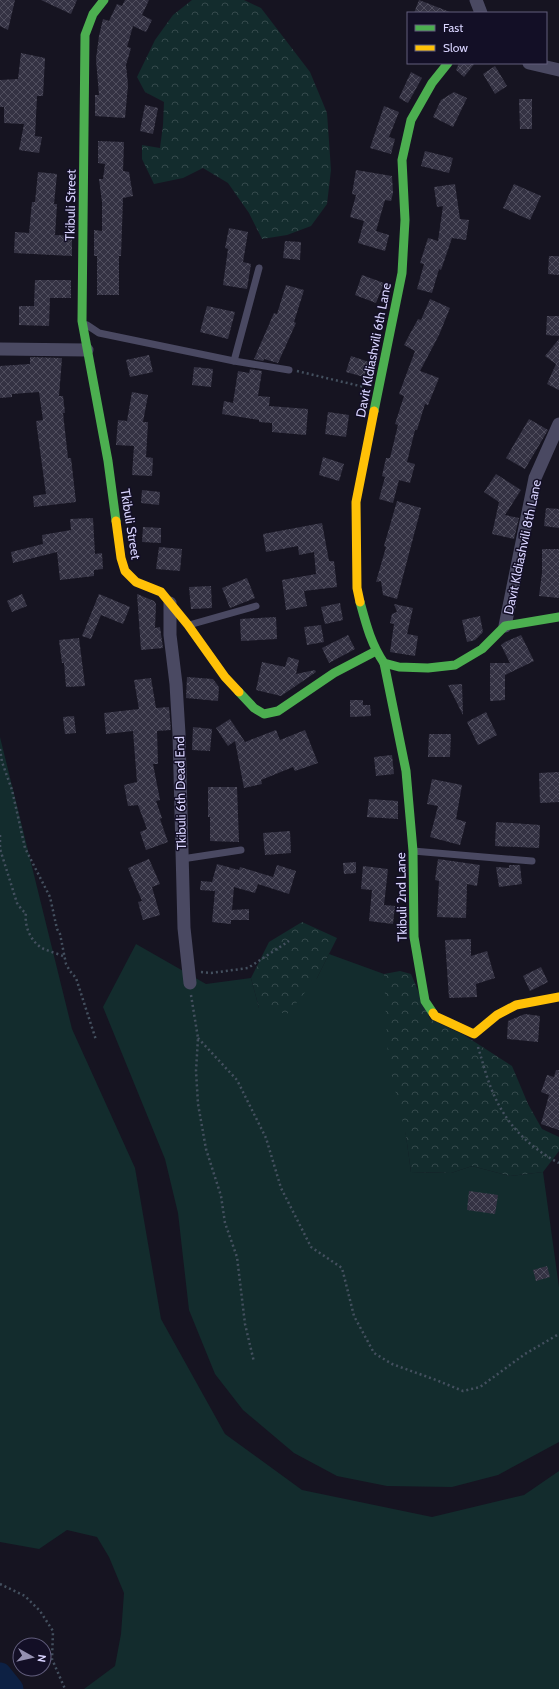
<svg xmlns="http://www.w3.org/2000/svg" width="559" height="1689" font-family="Cabin,sans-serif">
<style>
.grass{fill:#132c2d}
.forest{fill:url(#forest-crowns)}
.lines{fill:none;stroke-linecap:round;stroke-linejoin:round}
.river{stroke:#0d2144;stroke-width:23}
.building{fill:url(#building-cross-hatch)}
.path{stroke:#44505f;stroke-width:2.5;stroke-dasharray:2 3;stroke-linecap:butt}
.lane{stroke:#4a4962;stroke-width:7}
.street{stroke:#4a4962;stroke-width:13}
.fast{stroke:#4caf50;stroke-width:9}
.slow{stroke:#ffc107;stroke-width:9}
.labels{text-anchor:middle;stroke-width:3;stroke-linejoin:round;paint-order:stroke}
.street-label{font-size:13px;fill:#d9d4ff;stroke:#130f26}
</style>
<defs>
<pattern id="forest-crowns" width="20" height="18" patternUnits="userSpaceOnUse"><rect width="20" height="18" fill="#132c2d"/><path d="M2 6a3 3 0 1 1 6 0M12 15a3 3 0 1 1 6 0" fill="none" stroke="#354a4c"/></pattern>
<pattern id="building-cross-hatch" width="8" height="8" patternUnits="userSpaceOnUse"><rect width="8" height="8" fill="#343243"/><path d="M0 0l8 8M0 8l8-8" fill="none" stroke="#514f5f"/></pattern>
</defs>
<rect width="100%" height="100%" fill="#161421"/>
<!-- grass -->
<g class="grass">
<path d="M0 737 72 1029 135 1168 161 1319 225 1434 302 1490 432 1517 524 1495 559 1471V1689H84L115 1666 121 1634 124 1593 109 1557 97 1537 67 1530 39 1549 0 1542Z"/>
<path d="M136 944 206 984 251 978 259 1008 317 978 329 954 384 974 411 1172 451 1173 472 1166 510 1176 543 1172 559 1287V1442L498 1475 452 1487 387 1486 337 1476 294 1453 243 1410 215 1374 189 1310 178 1213 165 1159 103 1007Z"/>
</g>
<!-- forest -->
<g class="forest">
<path d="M192 0H244L261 8 310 72 327 113 331 170 327 204 311 226 287 235 262 239 249 213 228 183 203 168 183 178 154 184 142 159V145L160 148 163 125 164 102 145 92 137 77 155 40 173 15Z"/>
<path d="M302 922 337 938 317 978 287 1014 259 1008 251 978 269 942Z"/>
<path d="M400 971 411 974 430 1019 464 1035 512 1066 528 1104 542 1129 559 1137V1151L543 1172 510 1176 472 1166 451 1173 411 1172 406 1136 388 1060 384 974Z"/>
</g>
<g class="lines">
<!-- river -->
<path class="river" d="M0 1674 12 1689"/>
</g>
<!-- building -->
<g class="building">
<path d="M0 0H15L8 30 0 26Z"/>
<path d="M41 0H77L71 14Z"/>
<path d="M125 0H149L142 15 152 20 146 32 133 26 127 47 131 48 126 65 128 85 125 118 95 116V95H99L96 59 99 36 103 19 109 21 117 4 122 6Z"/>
<path d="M419 0 450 12V13H414Z"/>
<path d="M21 53 45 58 43 96H37L35 136 42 137 39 153 19 150 24 124 4 123V107H0V80L18 79Z"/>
<path d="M459 63H475L464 77 456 70Z"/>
<path d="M495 66 507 86 495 94 483 74Z"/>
<path d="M411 72 422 78 408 103 399 98Z"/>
<path d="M454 92 467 98 453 127 433 117 441 100Z"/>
<path d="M519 99H532V129H520Z"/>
<path d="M145 105 158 108 153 134 140 131Z"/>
<path d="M384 106 399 112 389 137 395 139 391 154 370 148Z"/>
<path d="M98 141 124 142 123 171 129 172 133 196 123 198 121 256H119V295H97V256H94V230L102 231V202L99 179H103L105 164 98 163Z"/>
<path d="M425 151 453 158 449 173 421 166Z"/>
<path d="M356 170 392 176 393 193 391 201 385 200 376 231 389 235 385 251 358 243 364 221 350 217 356 195 352 194Z"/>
<path d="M38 172 57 174 54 204H57L55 235 72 236V256L14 253 15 232 29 233 32 202H35Z"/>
<path d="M455 184 460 219 469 220 466 240 452 238 441 270 439 269 432 293 417 289 424 264 420 263 428 238 438 241 443 206 437 207 434 187Z"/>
<path d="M514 184 541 196 530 220 503 208Z"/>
<path d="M229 228 248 232 243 262 251 264 247 289 223 285 228 249 225 248Z"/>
<path d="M285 241 301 242 300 260 283 258Z"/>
<path d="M549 256H559V275L548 274Z"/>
<path d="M362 275 384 283 376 303 355 295Z"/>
<path d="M35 280H71V298H50L49 326 19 325V306H34Z"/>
<path d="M286 285 304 290 294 322 296 323 278 363 264 359 263 361 254 359 274 313 277 314Z"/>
<path d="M430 299 450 308 439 335 420 371 439 378 428 405 425 404 417 430H415L407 462 415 464 410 483 399 480 393 503 379 499 385 477 382 476 386 458H390L398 425 395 424 404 396 399 394 415 351 404 345 418 319 421 320Z"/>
<path d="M207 306 235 312 228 339 200 332Z"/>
<path d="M547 316H559V336L546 335Z"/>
<path d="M559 339V390L547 384 556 364 545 356Z"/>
<path d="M149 355 153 372 130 377 126 360Z"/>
<path d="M351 356 369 362 364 377 346 372Z"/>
<path d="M30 357 62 358 59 396H63L65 413H63L68 458H71L76 502 34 507 33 496 46 494 36 421 43 420 39 392 12 394V397L0 398V366L30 364Z"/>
<path d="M194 367 213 369 211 387 192 385Z"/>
<path d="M250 369 262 371 258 396 270 397 269 406 308 409 306 435 272 432V423L259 422V420L222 414 224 401 233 403 238 371 249 373Z"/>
<path d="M132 392 148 395 143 422H148L146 457 153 458 152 476 132 475 134 446 116 445 118 420 127 421Z"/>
<path d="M328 412 349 415 346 437 325 434Z"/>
<path d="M529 419 548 430 525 469 506 458Z"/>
<path d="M323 457 344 464 339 481 319 475Z"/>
<path d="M496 474 521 490 505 515 519 518 514 539 492 534 499 502 484 492Z"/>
<path d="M142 490 160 492 159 505 141 503Z"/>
<path d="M397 501 421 508 397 599 383 595 381 581 376 582 386 547 384 546Z"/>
<path d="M546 508 559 509V528L544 526Z"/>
<path d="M93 518 95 554 102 553 103 569 94 570V576L60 580 57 552 13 563 11 552 43 544 42 535 71 530 70 519Z"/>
<path d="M322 523 329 561H334L337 587 304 591 307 606 286 610 282 580 316 574 314 552 299 555 298 546 266 552 263 534Z"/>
<path d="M143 527 161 528V543L142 542Z"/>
<path d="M159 547 182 549 180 571 156 569Z"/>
<path d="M542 549H559V598L539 596 542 573Z"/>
<path d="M247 578 255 598 230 608 222 588Z"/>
<path d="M211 586 212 608 191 609 189 587Z"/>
<path d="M22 594 27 606 12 612 7 601Z"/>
<path d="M99 594 130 607 123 624 101 615 91 639 82 636Z"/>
<path d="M137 594 154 601 156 604 155 628 160 627 163 648 141 650Z"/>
<path d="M340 603 343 620 325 624 321 607Z"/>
<path d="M394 604 413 608 407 634 418 636 415 656 390 652 394 624 390 623 392 614 397 612Z"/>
<path d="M480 616 483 632 475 640 467 642 462 620Z"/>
<path d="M276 617 277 639 241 641 240 619Z"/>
<path d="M321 625 324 642 307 645 304 627Z"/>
<path d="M348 635 355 649 329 663 322 648Z"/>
<path d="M521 635 534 661 505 675V700L490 701V663H510L501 645 505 642Z"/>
<path d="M79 638 85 686 66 687 64 663H62L59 640Z"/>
<path d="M288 657 299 660 296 674 315 670 316 672 281 696 256 690 262 662 285 667Z"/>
<path d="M187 677 213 679 219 687 218 701 186 698Z"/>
<path d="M151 678 156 708 169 707 171 730 157 731 158 764H153L160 800 156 801 162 818 160 819 168 842 146 850 140 832 147 829 138 805 128 806 124 785 137 782 133 731 106 734 104 713 139 709 134 680Z"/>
<path d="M462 684 463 715 448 685Z"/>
<path d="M350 700H363V705H370L371 716 350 717Z"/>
<path d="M486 712 497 735 478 745 467 722Z"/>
<path d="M74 716 76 733 65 734 63 717Z"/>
<path d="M230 719 245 742 276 730 280 740 305 730 318 763 295 771 293 767 261 780 262 784 244 788 235 741 228 746 216 728Z"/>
<path d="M193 727 212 729 210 751 192 750Z"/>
<path d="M429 734H451L450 757H428Z"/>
<path d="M392 755 394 774 376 776 374 757Z"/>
<path d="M559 772V802L540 803 539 773Z"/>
<path d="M432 779 462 785 456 819 466 822 460 845 430 837 438 806 427 804Z"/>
<path d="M208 787H237L239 842 210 841V817H208Z"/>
<path d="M369 799 398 801V819L367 817Z"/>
<path d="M496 822 540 825 539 848 495 846Z"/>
<path d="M290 831 291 853 265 855 263 833Z"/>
<path d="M149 859 160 884 152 887 160 915 143 920 138 902 142 901 128 868Z"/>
<path d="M438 859 480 865 477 886 467 884 466 918 437 917 439 881 435 880Z"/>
<path d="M356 862V873L344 874 343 863Z"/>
<path d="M217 864 239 870 240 867 273 877 277 865 296 871 289 894 258 884 255 893 234 887 232 910 249 909V920H231V924L212 922 215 891 200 890 201 881 212 882Z"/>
<path d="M509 865H520L522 884 499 887 496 867 509 868Z"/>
<path d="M363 866 388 869 384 905 395 906 393 924 369 921 372 890 361 889Z"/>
<path d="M471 939V956L487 951 495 978 476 984 477 997 449 998 445 940Z"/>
<path d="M541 967 548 982 530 991 523 976Z"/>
<path d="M525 1014 540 1016 538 1042 507 1039 508 1021 520 1016Z"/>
<path d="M556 1070H559V1130L541 1124 549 1095 541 1092 547 1075 554 1077Z"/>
<path d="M469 1191 498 1195 495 1214 467 1210Z"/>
<path d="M547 1266 550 1277 536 1281 533 1270Z"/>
</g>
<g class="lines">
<!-- path -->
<g class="path">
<path d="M297 371 364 387"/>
<path d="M0 749 2 762 12 790 25 848 50 897 57 929 60 934 66 964 70 971 76 978 96 1040"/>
<path d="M0 835V849L17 903 22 910 26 913C24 926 31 943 44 949 51 952 59 954 65 957"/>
<path d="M201 972 211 973 248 968 289 941"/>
<path d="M191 995 198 1038 196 1071 198 1104 206 1149 221 1196 225 1223 237 1257 245 1324 254 1362"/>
<path d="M198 1038 237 1080 266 1138 281 1188 311 1247 342 1268 354 1316 374 1353 392 1364 436 1380 463 1391 480 1387 525 1354 559 1334"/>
<path d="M478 1047C483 1063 487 1080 494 1095 507 1125 530 1148 559 1163"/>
<path d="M0 1584 25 1596 40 1611 53 1631 52 1659 65 1689"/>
</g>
<!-- lane -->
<g class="lane">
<path d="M87 325 99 333 234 361 289 370"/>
<path d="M234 361 259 268"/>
<path d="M189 625 256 606"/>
<path d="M413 851 532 861"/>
<path d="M182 859 241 850"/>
</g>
<!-- street -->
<g class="street">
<path d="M476 0 481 13"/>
<path d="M529 63 559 70"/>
<path d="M0 349 87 350"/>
<path d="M170 603V635L176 684 179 734 184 928 190 983"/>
<path d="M505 626 535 478 559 424"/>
</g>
<!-- fast -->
<g class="fast">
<path d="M104 0 93 14 85 35 82 321 108 461 116 521"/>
<path d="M374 411 402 273 405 220 402 160 411 120 432 83 448 63"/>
<path d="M360 602C366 624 371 644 384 663L399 667 428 668 455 665 482 649 505 626 559 617"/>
<path d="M384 663 406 771 413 851 414 937 425 1001 433 1013"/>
<path d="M239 692 254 708 264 714 278 711 334 673 376 651"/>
</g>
<!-- slow -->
<g class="slow">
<path d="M116 521 121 558 125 571 136 582 161 592 188 625 225 677 239 692"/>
<path d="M360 602 357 588 356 502 374 411"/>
<path d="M433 1013 435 1016 474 1034 497 1015 516 1005 559 997"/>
</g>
</g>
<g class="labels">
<!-- street labels -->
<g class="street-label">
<text transform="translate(70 205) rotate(-89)" y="5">Tkibuli Street</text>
<text transform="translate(373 350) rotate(-79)" y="5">Davit Kldiashvili 6th Lane</text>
<text transform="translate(131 524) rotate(81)" y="5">Tkibuli Street</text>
<text transform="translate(522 547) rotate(-78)" y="5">Davit Kldiashvili 8th Lane</text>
<text transform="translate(180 793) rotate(-91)" y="5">Tkibuli 6th Dead End</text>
<text transform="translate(401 897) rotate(-91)" y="5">Tkibuli 2nd Lane</text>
</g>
</g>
<!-- legend -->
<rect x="407" y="12" width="140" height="52" fill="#130f26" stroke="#625e7d"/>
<rect x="415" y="25" width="20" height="6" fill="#4caf50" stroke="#625e7d"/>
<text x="443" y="32" font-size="12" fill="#d9d4ff">Fast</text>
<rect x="415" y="45" width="20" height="6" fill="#ffc107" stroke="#625e7d"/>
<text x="443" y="52" font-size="12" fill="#d9d4ff">Slow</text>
<!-- north arrow -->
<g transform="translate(32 1657) rotate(98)"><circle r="19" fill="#130f26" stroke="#625e7d"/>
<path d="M0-3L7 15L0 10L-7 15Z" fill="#9591b1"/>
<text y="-6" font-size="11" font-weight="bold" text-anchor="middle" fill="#d9d4ff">N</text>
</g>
</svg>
